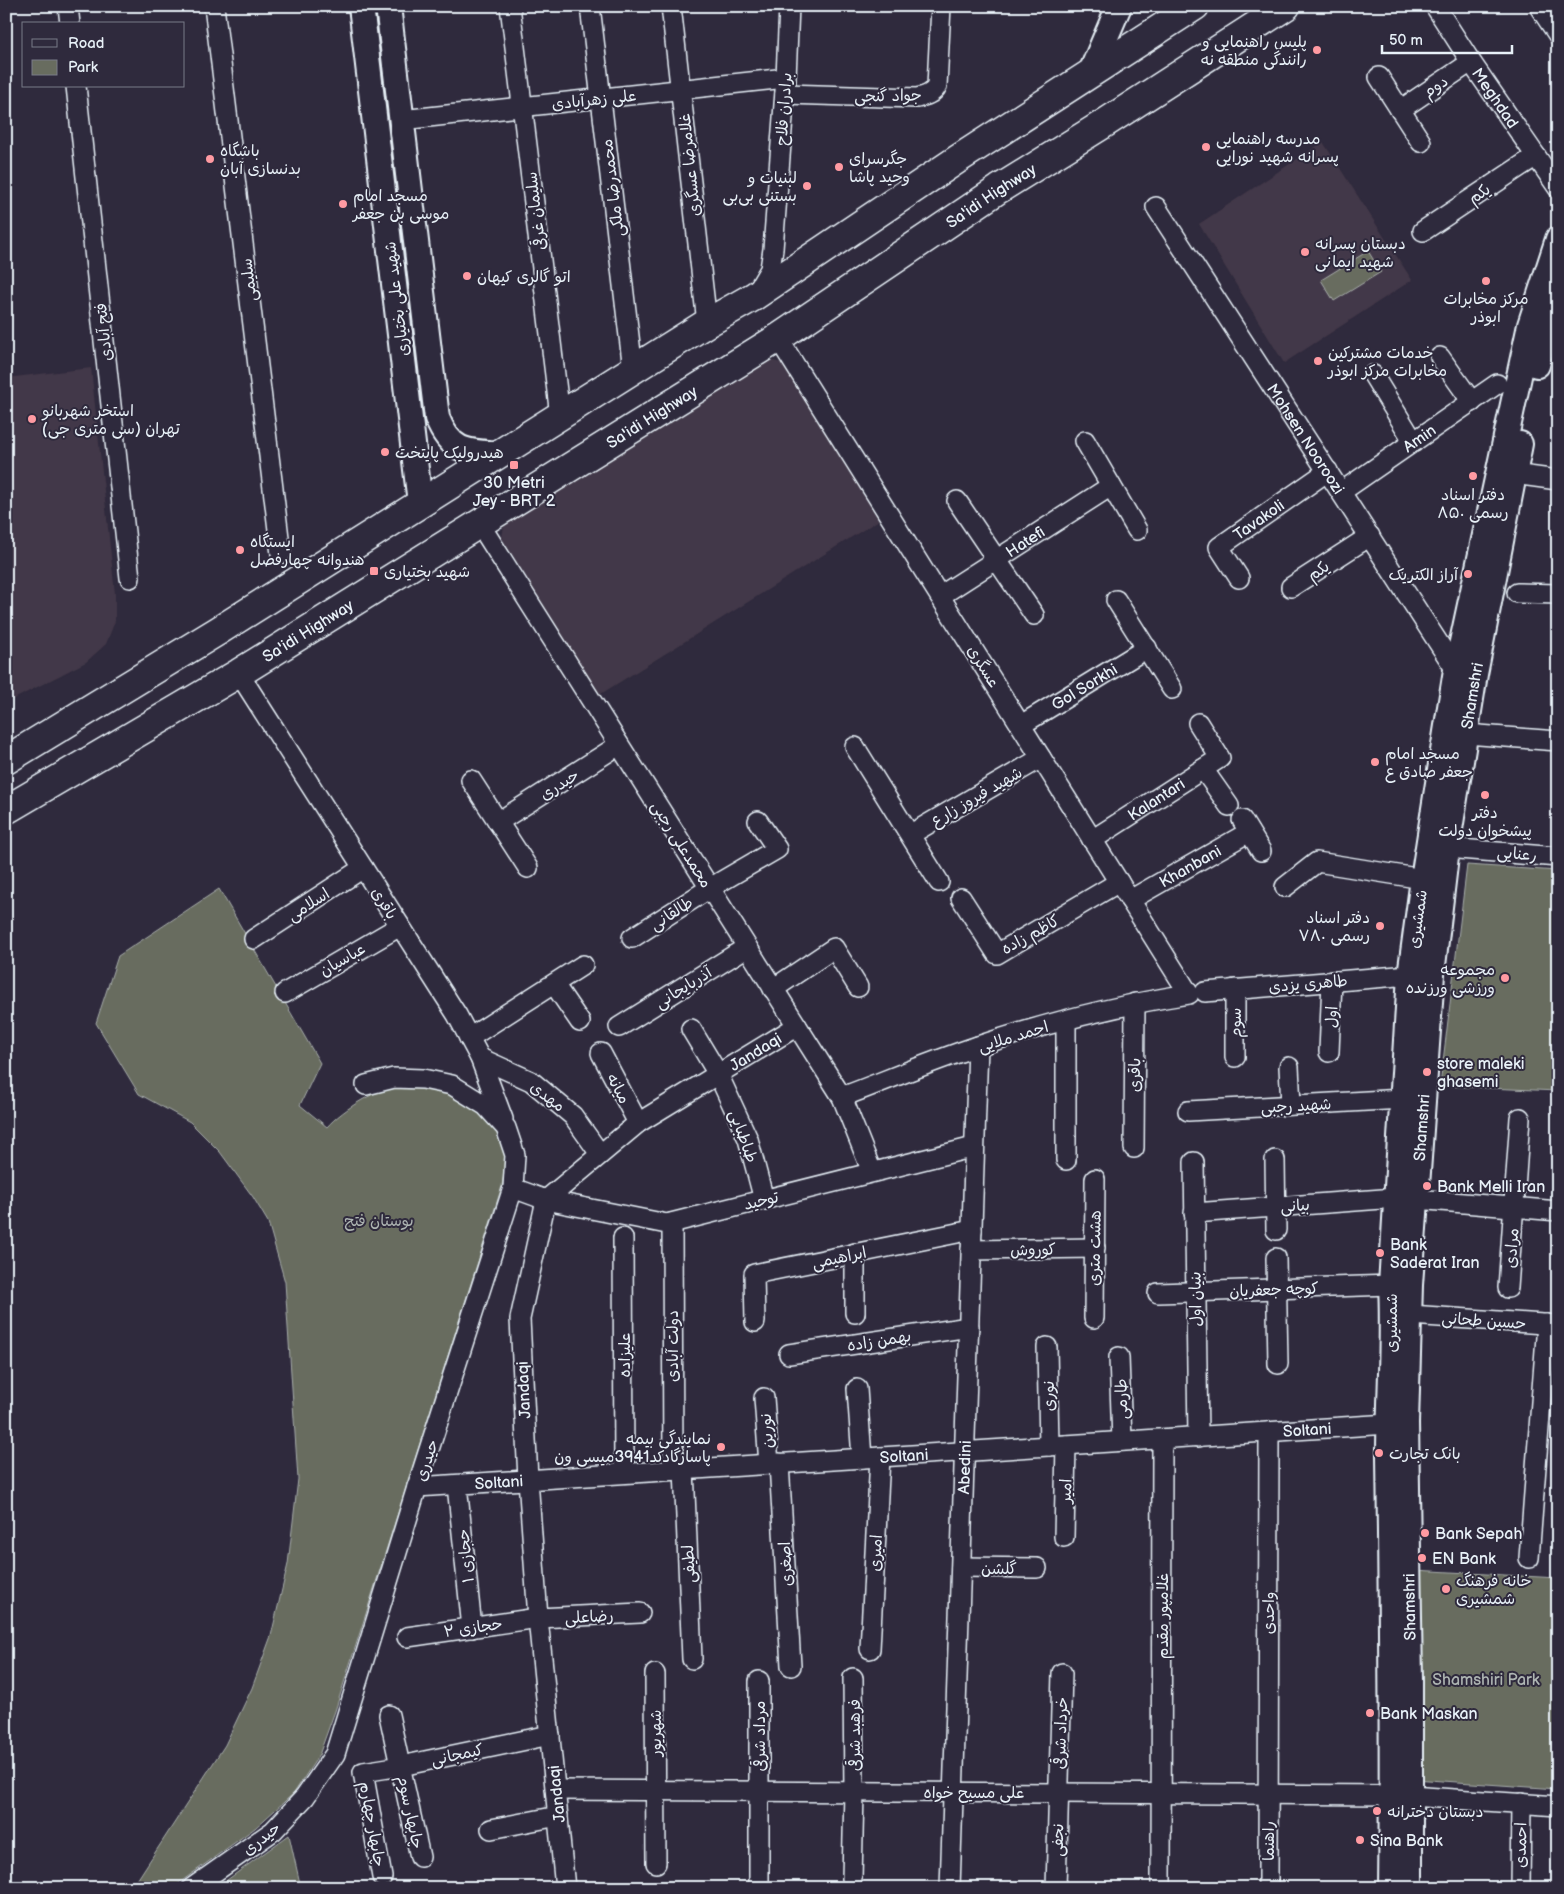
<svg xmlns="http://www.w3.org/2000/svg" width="1564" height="1894" font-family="'Balsamiq Sans','Playpen Sans Arabic',sans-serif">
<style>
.built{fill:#433848}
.green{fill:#686c5f;stroke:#a8aeac}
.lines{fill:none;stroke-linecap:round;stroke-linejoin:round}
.minor-casing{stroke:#e8f1f8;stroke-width:22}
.major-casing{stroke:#e8f1f8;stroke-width:28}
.highway-casing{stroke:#e8f1f8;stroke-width:31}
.minor{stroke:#2f2a3d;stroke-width:19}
.major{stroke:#2f2a3d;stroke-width:24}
.highway{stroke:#2f2a3d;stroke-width:28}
.poi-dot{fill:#ff9aa2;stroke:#2f2a3d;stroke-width:2}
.labels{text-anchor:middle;stroke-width:4;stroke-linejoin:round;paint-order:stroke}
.poi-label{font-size:16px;fill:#e8f1f8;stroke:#2f2a3d;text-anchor:start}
.street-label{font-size:16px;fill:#e8f1f8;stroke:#2f2a3d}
.park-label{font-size:16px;fill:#aeb5b3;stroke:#2f2a3d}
</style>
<rect width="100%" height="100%" fill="#2f2a3d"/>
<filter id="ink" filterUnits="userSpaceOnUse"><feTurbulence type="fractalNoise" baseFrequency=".02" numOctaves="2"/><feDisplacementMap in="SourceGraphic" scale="10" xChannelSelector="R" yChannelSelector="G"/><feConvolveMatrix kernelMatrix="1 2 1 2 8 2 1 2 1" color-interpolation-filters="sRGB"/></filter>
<g filter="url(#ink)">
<!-- built -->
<g class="built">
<path d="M1323 142 1412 280 1284 363 1199 224Z"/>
<path d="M760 358 782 363 879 520 599 695 502 538 505 519Z"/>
<path d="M91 368 115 594V621L106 644 86 662 6 703V378Z"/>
</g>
<!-- green -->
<g class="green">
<path d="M1368 251 1381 272 1334 301 1321 280Z"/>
<path d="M1467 865 1558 871V1091L1440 1086Z"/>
<path d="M219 889 320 1063 300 1105 327 1127C343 1109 379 1087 403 1085 426 1083 469 1097 484 1115 493 1125 504 1142 505 1156 507 1165 503 1177 502 1186L335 1711 319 1755 294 1793 255 1828 172 1888H132L225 1745 252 1688 271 1636 288 1564 298 1479 285 1282 268 1222 253 1197 220 1152 190 1122 139 1094 96 1023 118 956Z"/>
<path d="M1414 1570 1558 1578V1789L1414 1779Z"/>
<path d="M289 1835 301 1888H216Z"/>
</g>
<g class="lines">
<!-- minor casing -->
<g class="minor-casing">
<g id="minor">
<path d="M68 6 70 24"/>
<path d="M214 6 281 554"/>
<path d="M510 6 560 416"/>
<path d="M590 6 633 370"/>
<path d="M671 6 707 323"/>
<path id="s1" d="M1435 6 1471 62 1558 188"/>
<path d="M1540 8 1558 35"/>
<path d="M1379 77 1421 142"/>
<path d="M76 86 130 578"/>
<path d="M785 94 917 98C925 96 933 94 937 86L941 6"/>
<path d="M1400 110 1471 62"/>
<path d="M401 120 786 78"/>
<path id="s2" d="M1156 207 1456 670"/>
<path d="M1423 231 1536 156"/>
<path d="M757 291 770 269 773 249 786 78 789 6"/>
<path d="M778 338 1189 994C1117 1005 1047 1023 978 1046 932 1061 887 1080 842 1097"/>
<path d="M1440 357 1472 402"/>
<path d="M1373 375 1414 442"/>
<path d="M1085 441 1137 530"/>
<path d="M1514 474 1558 480"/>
<path id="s3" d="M1341 492 1497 384"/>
<path d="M957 501 1034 615"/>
<path d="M479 523 842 1097 872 1172"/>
<path id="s4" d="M1239 578 1219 547 1328 471"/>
<path d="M1291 587 1370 536"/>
<path d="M1517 593 1558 594"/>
<path id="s5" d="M940 596 1111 486"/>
<path d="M1116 600 1172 689"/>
<path d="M247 686 457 1015 480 1058 503 1119"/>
<path id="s6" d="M1021 725 1147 648"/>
<path d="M1466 734 1558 741"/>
<path d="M855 747 939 882"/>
<path d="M1203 769 1229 806"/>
<path d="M471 780 528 868"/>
<path d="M1242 820 1261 851"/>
<path d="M498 822 619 745"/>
<path d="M911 834 1041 758"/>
<path id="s7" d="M1092 840 1220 758 1198 723"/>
<path d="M1447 848 1558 857"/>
<path d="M1285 887 1317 862 1423 879"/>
<path d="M961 898 997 954 1119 882"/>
<path id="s8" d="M1130 900 1249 832"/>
<path d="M632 938 710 888 777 849 758 821"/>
<path d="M254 939 363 868"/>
<path d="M554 984 580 1022"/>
<path d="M773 989 834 948 858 987"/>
<path d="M1235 989V1057"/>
<path d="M1205 992 1410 975"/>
<path d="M285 993 400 926"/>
<path d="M619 1027 747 947"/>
<path d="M691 1029 718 1074 748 1139 764 1200"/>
<path d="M469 1038 583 965"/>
<path d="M1329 1052 1332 981"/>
<path d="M601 1053 638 1123"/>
<path d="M480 1058 531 1081 573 1116 600 1154"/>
<path d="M1289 1067 1291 1105"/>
<path d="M1188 1111 1403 1099"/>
<path d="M1134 1148 1135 1003"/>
<path d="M1066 1160V1020"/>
<path d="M1275 1160 1276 1230"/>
<path d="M1194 1162 1198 1437"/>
<path d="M513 1188 546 1200 667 1224 974 1147"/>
<path d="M1416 1199 1558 1211"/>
<path d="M1194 1213 1396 1198"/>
<path d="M672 1223 673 1470"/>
<path d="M623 1238 624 1473"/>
<path d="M971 1250 1095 1248"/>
<path d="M1276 1258 1278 1364"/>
<path d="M1508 1288 1520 1118"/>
<path d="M1158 1293 1391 1285"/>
<path d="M855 1313V1253"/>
<path d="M1410 1315 1558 1325"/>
<path d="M1094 1318 1095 1179"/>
<path d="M755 1322 754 1274 972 1230"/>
<path d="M1047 1347 1049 1446"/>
<path d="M789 1354 969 1327"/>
<path d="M1119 1357 1122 1441"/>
<path d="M857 1389 862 1458"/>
<path d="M764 1398 769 1464"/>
<path d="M779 1463 791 1666"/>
<path d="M684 1469 692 1659"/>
<path d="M457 1485 472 1628"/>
<path id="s9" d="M417 1487 1389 1424"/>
<path d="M1064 1537 1066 1445"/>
<path d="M1529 1558 1547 1324"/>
<path d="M961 1567 1037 1568"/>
<path d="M407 1637 538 1618 640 1613"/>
<path d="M870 1649 880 1457"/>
<path d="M655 1674 656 1863"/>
<path d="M389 1715 420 1857"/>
<path d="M556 1790 1393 1795"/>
<path d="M1410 1796 1558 1806"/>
<path d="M491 1829 558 1816"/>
<path d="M382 1877 363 1772 401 1766 550 1735"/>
<path d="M852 1879 854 1792 853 1678"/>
<path d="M759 1886V1681"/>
<path d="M192 1888 273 1831 305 1797 335 1754 417 1487 513 1188 515 1155 506 1128 486 1106 452 1085 423 1079 394 1078 366 1085"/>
<path id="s10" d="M565 1888 538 1618 528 1479 520 1319 546 1200 638 1123 797 1026"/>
<path id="s11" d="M950 1888 978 1046"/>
<path d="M1056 1888 1062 1673"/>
<path d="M1161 1888 1162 1439"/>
<path d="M1268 1888 1269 1432"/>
<path d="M1520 1888 1521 1803"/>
</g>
</g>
<!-- major casing -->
<g class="major-casing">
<g id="major">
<path d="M361 6 420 503"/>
<path d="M388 6 437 418C451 453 467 452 501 454"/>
<path d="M1091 72 1119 6"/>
<path d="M1537 365 1558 289"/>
<path d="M1391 1888C1393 1744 1391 1600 1389 1455 1389 1399 1394 1342 1391 1285L1410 975 1423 879 1446 732 1456 670 1530 325 1558 239"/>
<path id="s12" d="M1410 1888V1681L1406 1423 1410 1285 1432 974 1447 848 1475 674 1520 444"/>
</g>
</g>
<!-- highway casing -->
<g class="highway-casing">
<g id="highway">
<path d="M6 760 218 631 707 323 753 297 958 159 1195 6"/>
<path id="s13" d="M6 810 239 673 778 338 999 189 1105 123 1286 6"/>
</g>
</g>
<!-- minor -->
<use href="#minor" class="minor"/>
<!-- major -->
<use href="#major" class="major"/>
<!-- highway -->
<use href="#highway" class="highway"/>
</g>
</g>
<!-- markers -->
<g class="poi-dot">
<circle cx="1317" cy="50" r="5"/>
<circle cx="1206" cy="147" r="5"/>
<circle cx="210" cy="159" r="5"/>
<circle cx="839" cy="167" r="5"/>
<circle cx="807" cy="186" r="5"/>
<circle cx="343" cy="204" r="5"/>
<circle cx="1305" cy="252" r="5"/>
<circle cx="467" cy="276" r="5"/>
<circle cx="1486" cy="281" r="5"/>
<circle cx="1318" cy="361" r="5"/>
<circle cx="32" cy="419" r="5"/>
<circle cx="385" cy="452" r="5"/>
<rect x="509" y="460" width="10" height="10" rx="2.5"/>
<circle cx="1473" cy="476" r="5"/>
<circle cx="240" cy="550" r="5"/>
<rect x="369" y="566" width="10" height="10" rx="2.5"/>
<circle cx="1468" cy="574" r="5"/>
<circle cx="1375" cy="762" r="5"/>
<circle cx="1485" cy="795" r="5"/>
<circle cx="1380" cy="926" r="5"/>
<circle cx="1505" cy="978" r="5"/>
<circle cx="1427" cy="1072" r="5"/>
<circle cx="1427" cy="1186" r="5"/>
<circle cx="1380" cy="1253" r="5"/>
<circle cx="721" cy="1447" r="5"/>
<circle cx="1379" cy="1453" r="5"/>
<circle cx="1425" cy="1533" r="5"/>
<circle cx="1422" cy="1558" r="5"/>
<circle cx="1446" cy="1589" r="5"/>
<circle cx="1370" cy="1713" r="5"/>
<circle cx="1377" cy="1811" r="5"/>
<circle cx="1360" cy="1840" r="5"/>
</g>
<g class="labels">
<!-- poi labels -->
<g class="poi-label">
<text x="1307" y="47" text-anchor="end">پلیس راهنمایی و<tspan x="1307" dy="18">رانندگی منطقه نه</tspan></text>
<text x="1216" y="144">مدرسه راهنمایی<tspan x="1216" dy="18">پسرانه شهید نورایی</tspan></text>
<text x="220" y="156">باشگاه<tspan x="220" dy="18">بدنسازی آبان</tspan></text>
<text x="849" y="164">جگرسرای<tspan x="849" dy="18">وحید پاشا</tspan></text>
<text x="797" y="183" text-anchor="end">لبنیات و<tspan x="797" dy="18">بستنی بی‌بی</tspan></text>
<text x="353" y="201">مسجد امام<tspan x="353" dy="18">موسی بن جعفر</tspan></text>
<text x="1315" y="249">دبستان پسرانه<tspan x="1315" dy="18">شهید ایمانی</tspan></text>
<text x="477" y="282">اتو گالری کیهان</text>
<text x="1486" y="304" text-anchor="middle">مرکز مخابرات<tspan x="1486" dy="18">ابوذر</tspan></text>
<text x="1328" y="358">خدمات مشترکین<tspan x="1328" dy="18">مخابرات مرکز ابوذر</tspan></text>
<text x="42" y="416">استخر شهربانو<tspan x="42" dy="18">تهران (سی متری جی)</tspan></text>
<text x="395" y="458">هیدرولیک پایتخت</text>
<text x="514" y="488" text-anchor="middle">30 Metri<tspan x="514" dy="18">Jey - BRT 2</tspan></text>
<text x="1473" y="500" text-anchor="middle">دفتر اسناد<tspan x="1473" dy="18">رسمی ۸۵۰</tspan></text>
<text x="250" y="547">ایستگاه<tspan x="250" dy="18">هندوانه چهارفصل</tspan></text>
<text x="384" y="577">شهید بختیاری</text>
<text x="1458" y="580" text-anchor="end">آراز الکتریک</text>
<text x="1385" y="759">مسجد امام<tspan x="1385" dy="18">جعفر صادق ع</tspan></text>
<text x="1485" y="818" text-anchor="middle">دفتر<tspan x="1485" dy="18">پیشخوان دولت</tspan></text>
<text x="1370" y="923" text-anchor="end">دفتر اسناد<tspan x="1370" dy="18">رسمی ۷۸۰</tspan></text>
<text x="1495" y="975" text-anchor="end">مجموعه<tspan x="1495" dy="18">ورزشی ورزنده</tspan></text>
<text x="1437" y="1069">store maleki<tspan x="1437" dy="18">ghasemi</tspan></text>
<text x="1437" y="1192">Bank Melli Iran</text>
<text x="1390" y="1250">Bank<tspan x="1390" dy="18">Saderat Iran</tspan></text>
<text x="711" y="1444" text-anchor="end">نمایندگی بیمه<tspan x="711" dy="18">پاسارگادکد3941میسی ون</tspan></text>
<text x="1389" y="1459">بانک تجارت</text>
<text x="1435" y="1539">Bank Sepah</text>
<text x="1432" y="1564">EN Bank</text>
<text x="1456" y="1586">خانه فرهنگ<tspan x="1456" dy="18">شمشیری</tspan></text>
<text x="1380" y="1719">Bank Maskan</text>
<text x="1387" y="1817">دبستان دخترانه</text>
<text x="1370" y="1846">Sina Bank</text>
</g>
<!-- street labels -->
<g class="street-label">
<text transform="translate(1435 86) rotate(-34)" y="6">دوم</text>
<text transform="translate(888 95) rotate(-1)" y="6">جواد گنجی</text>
<text dy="6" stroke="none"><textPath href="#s1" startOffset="110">Meghdad</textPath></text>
<text transform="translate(594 99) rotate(-6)" y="6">علی زهرآبادی</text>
<text transform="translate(783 109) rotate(-86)" y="6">برادران فلاح</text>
<text transform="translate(689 165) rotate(-96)" y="6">غلامرضا عسگری</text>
<text transform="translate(612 188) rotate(-97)" y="6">محمدرضا ملکی</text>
<text transform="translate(1479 193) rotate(-33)" y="6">یکم</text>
<text dy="6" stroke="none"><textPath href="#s13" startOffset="1161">Sa'idi Highway</textPath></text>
<text transform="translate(535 211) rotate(-97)" y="6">سلیمان غرقی</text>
<text transform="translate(248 280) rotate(-97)" y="6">سلیمی</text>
<text transform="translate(396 299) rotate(-97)" y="6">شهید علی بختیاری</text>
<text transform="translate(103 332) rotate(-96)" y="6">فتح آبادی</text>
<text dy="6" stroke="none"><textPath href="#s13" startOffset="756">Sa'idi Highway</textPath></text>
<text dy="6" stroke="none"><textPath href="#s2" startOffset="276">Mohsen Nooroozi</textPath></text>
<text dy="6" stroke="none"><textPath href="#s3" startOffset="95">Amin</textPath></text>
<text dy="6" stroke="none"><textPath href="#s4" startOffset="85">Tavakoli</textPath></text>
<text dy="6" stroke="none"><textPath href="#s5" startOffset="101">Hatefi</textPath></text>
<text transform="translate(1318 570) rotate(-33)" y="6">یکم</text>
<text dy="6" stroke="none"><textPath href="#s13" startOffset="351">Sa'idi Highway</textPath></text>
<text transform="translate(984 666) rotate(58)" y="6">عسگری</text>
<text dy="6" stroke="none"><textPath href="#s6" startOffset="74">Gol Sorkhi</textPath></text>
<text dy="6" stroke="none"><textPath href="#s12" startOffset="1196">Shamshri</textPath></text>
<text transform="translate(559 784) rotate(-33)" y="6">حیدری</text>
<text transform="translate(976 796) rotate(-30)" y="6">شهید فیروز زارع</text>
<text dy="6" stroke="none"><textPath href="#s7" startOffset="76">Kalantari</textPath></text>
<text transform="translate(682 844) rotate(58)" y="6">محمدعلی رجبی</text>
<text transform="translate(1517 853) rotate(5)" y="6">رعنایی</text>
<text dy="6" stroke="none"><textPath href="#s8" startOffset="69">Khanbani</textPath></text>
<text transform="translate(385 903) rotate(58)" y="6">باقری</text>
<text transform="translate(308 904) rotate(-33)" y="6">اسلامی</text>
<text transform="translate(671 913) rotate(-33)" y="6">طالقانی</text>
<text transform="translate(1417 919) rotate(-82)" y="6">شمشیری</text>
<text transform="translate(1030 934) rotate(-29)" y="6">کاظم زاده</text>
<text transform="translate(342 959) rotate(-30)" y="6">عباسیان</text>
<text transform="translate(1308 983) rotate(-5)" y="6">طاهری یزدی</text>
<text transform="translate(683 987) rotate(-32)" y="6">آذربایجانی</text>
<text transform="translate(1331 1017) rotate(-87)" y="6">اول</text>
<text transform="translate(1235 1023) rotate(-91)" y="6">سوم</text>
<text transform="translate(1013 1036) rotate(-17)" y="6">احمد ملایی</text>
<text dy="6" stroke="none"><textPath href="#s10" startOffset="950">Jandaqi</textPath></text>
<text transform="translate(1134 1075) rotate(-89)" y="6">باقری</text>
<text transform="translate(619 1088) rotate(62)" y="6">میانه</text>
<text transform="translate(548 1096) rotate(37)" y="6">مهدی</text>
<text transform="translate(1296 1105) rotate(-3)" y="6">شهید رجبی</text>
<text dy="6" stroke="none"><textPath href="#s12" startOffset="761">Shamshri</textPath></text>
<text transform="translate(744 1136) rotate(70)" y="6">طباطبایی</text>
<text transform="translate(761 1200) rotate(-14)" y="6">توحید</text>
<text transform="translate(1295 1205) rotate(-4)" y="6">بیانی</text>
<text transform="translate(1094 1248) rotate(-89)" y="6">هشت متری</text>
<text transform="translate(1511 1248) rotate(-86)" y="6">مرادی</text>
<text transform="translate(1033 1249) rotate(-1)" y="6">کوروش</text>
<text transform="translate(839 1257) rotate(-12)" y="6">ابراهیمی</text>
<text transform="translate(1274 1289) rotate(-2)" y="6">کوچه جعفریان</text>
<text transform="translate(1195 1299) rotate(-91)" y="6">بنیان اول</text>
<text transform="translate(1484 1320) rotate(4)" y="6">حسین طحانی</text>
<text transform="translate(1391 1323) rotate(-90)" y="6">شمشیری</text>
<text transform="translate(879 1340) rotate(-9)" y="6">بهمن زاده</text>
<text transform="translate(672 1346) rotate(-90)" y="6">دولت آبادی</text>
<text transform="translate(624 1355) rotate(-90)" y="6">علیزاده</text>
<text transform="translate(523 1390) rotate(-93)" y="6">Jandaqi</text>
<text transform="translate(1048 1396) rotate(-91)" y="6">نوری</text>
<text transform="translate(1121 1399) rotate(-92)" y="6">طارمی</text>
<text dy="6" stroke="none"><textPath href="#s9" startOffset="892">Soltani</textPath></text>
<text transform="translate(766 1431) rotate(-94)" y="6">نورین</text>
<text dy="6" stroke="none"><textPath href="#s9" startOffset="488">Soltani</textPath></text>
<text transform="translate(426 1460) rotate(-72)" y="6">حیدری</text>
<text dy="6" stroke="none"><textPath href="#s11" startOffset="421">Abedini</textPath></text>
<text dy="6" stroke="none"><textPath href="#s9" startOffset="82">Soltani</textPath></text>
<text transform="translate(1065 1491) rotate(-88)" y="6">امیر</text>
<text transform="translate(875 1553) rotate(-87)" y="6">امیری</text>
<text transform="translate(465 1556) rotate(-96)" y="6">حجازی ۱</text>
<text transform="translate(688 1564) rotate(-93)" y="6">لطیفی</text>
<text transform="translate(785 1564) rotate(-93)" y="6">اصغری</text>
<text x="999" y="1574">گلشن</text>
<text transform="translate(1409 1607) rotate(-91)" y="6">Shamshri</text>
<text transform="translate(1268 1613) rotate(-90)" y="6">واحدی</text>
<text transform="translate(589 1616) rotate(-3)" y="6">رضاعلی</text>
<text transform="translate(1162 1616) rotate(-90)" y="6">غلامپور مقدم</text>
<text transform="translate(473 1627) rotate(-8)" y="6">حجازی ۲</text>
<text transform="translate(655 1733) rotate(-90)" y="6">شهریور</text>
<text transform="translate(1060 1733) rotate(-88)" y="6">خرداد شرقی</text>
<text transform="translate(854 1735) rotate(-90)" y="6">فرهبد شرقی</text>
<text transform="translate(759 1736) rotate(-90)" y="6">مرداد شرقی</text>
<text transform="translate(457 1754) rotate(-12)" y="6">کیمجانی</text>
<text x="974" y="1798">علی مسیح خواه</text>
<text transform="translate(556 1794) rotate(-96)" y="6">Jandaqi</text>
<text transform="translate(411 1812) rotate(78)" y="6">چابهار سوم</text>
<text transform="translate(373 1824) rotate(80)" y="6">چابهار چهارم</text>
<text transform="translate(261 1838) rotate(-38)" y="6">حیدری</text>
<text transform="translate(1057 1840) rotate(-89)" y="6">نجفی</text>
<text transform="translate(1268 1841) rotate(-90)" y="6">راهنما</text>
<text transform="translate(1520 1845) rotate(-89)" y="6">احمدی</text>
</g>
<!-- park labels -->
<g class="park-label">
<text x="379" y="1226">بوستان فتح</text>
<text x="1486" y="1685">Shamshiri Park</text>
</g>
</g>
<!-- margin -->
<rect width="1564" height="1894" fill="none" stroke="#2f2a3d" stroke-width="25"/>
<rect x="12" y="12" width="1539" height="1869" fill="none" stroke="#e8f1f8" stroke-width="2" filter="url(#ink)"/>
<!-- legend -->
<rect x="22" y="22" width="162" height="65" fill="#2f2a3d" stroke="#797a88"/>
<rect x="32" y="39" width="25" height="8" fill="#2f2a3d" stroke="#797a88"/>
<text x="68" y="48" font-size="15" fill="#e8f1f8">Road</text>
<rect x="32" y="60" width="25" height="15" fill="#686c5f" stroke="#797a88"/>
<text x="68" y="72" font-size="15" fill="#e8f1f8">Park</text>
<!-- scale -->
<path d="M1382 45v8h130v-8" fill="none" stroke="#e8f1f8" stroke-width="2.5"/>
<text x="1389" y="45" font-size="15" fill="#e8f1f8" stroke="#2f2a3d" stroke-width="4" paint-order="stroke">50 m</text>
</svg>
